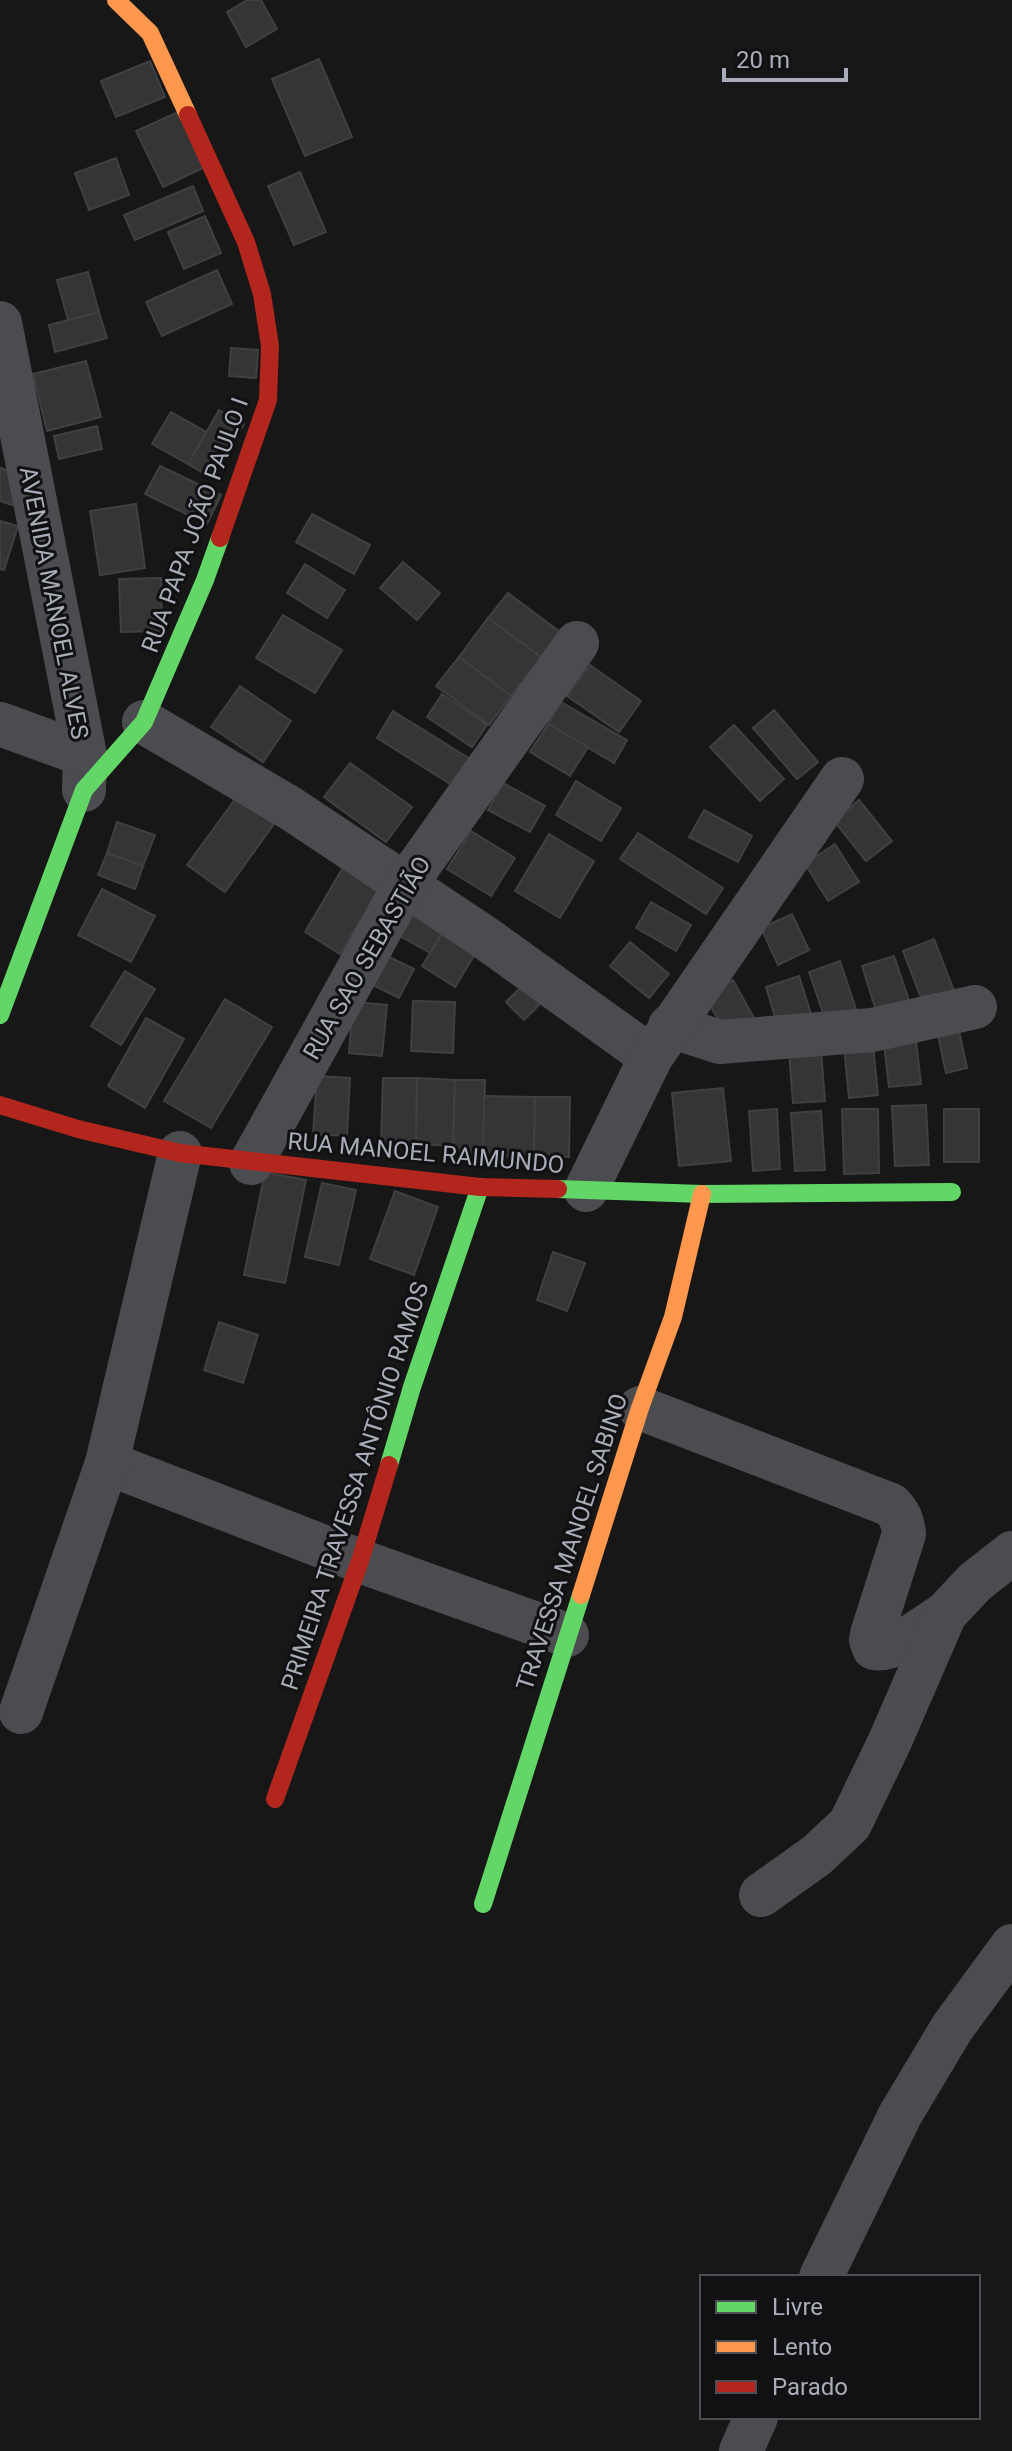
<svg xmlns="http://www.w3.org/2000/svg" width="1012" height="2451" font-family="Roboto,sans-serif">
<style>
.building{fill:#353536;stroke:#3f4043;stroke-width:2}
.lines{fill:none;stroke-linecap:round;stroke-linejoin:round}
.street{stroke:#4b4c50;stroke-width:44}
.fast{stroke:#63d668;stroke-width:18}
.slow{stroke:#ff974d;stroke-width:18}
.jam{stroke:#b3261e;stroke-width:18}
.labels{text-anchor:middle;stroke-width:6;stroke-linejoin:round;paint-order:stroke}
.street-label{font-size:24px;fill:#a8adb8;stroke:#111113}
</style>
<rect width="100%" height="100%" fill="#171717"/>
<!-- building -->
<g class="building">
<path d="M247 0H261L277 29 246 47 227 12Z"/>
<path d="M319 59 352 137 305 156 272 79Z"/>
<path d="M150 61 165 97 116 117 101 81Z"/>
<path d="M178 112 205 167 163 187 136 131Z"/>
<path d="M116 158 129 195 89 210 75 173Z"/>
<path d="M300 172 326 232 294 245 268 186Z"/>
<path d="M193 186 203 211 135 240 124 215Z"/>
<path d="M205 216 221 253 184 269 168 232Z"/>
<path d="M217 270 232 304 162 336 146 302Z"/>
<path d="M88 272 99 312 68 320 57 280Z"/>
<path d="M99 312 107 338 55 352 49 325Z"/>
<path d="M231 348 258 350 256 378 229 376Z"/>
<path d="M86 361 101 417 47 431 33 374Z"/>
<path d="M219 410 244 424 213 479 188 464Z"/>
<path d="M171 412 206 432 188 464 152 444Z"/>
<path d="M97 426 102 449 59 459 54 436Z"/>
<path d="M160 466 221 495 207 524 145 494Z"/>
<path d="M0 468 22 475 12 505 0 501Z"/>
<path d="M136 504 145 568 100 575 90 511Z"/>
<path d="M312 514 370 545 354 574 296 542Z"/>
<path d="M0 521 18 526 4 570 0 569Z"/>
<path d="M403 562 440 593 417 620 380 588Z"/>
<path d="M305 564 345 590 327 618 287 593Z"/>
<path d="M161 578 162 631 121 632 119 579Z"/>
<path d="M508 593 560 632 541 657 488 618Z"/>
<path d="M283 615 342 650 315 693 256 658Z"/>
<path d="M488 618 541 657 511 696 459 657Z"/>
<path d="M459 657 511 696 489 725 436 686Z"/>
<path d="M590 665 641 701 619 732 567 696Z"/>
<path d="M240 686 291 721 263 762 211 727Z"/>
<path d="M442 694 487 725 472 747 427 717Z"/>
<path d="M561 702 627 740 614 763 548 724Z"/>
<path d="M774 710 818 762 797 779 753 728Z"/>
<path d="M393 711 472 760 455 787 377 738Z"/>
<path d="M548 724 588 747 570 776 530 752Z"/>
<path d="M734 725 784 779 760 801 710 747Z"/>
<path d="M350 763 412 807 386 842 324 797Z"/>
<path d="M576 781 621 808 601 841 556 815Z"/>
<path d="M503 783 545 806 530 832 488 810Z"/>
<path d="M236 798 274 824 225 892 187 865Z"/>
<path d="M859 800 892 841 866 861 834 821Z"/>
<path d="M704 810 752 836 738 862 689 837Z"/>
<path d="M117 822 155 835 143 866 107 853Z"/>
<path d="M471 831 515 858 491 896 447 869Z"/>
<path d="M638 833 723 888 706 914 620 859Z"/>
<path d="M549 834 594 861 560 918 515 891Z"/>
<path d="M835 844 859 882 828 901 805 864Z"/>
<path d="M107 853 143 866 135 889 98 875Z"/>
<path d="M344 866 380 888 340 954 305 932Z"/>
<path d="M102 889 155 916 131 962 78 935Z"/>
<path d="M651 902 691 925 676 951 636 928Z"/>
<path d="M410 906 446 926 430 953 395 933Z"/>
<path d="M792 914 809 950 778 965 761 928Z"/>
<path d="M445 929 478 949 455 987 422 966Z"/>
<path d="M934 939 954 991 923 1003 903 951Z"/>
<path d="M630 942 669 974 649 998 610 966Z"/>
<path d="M381 953 414 969 399 998 367 982Z"/>
<path d="M894 956 911 1006 878 1017 862 966Z"/>
<path d="M840 961 857 1012 826 1022 809 972Z"/>
<path d="M125 971 155 989 121 1045 91 1026Z"/>
<path d="M799 976 812 1017 778 1027 766 987Z"/>
<path d="M733 980 755 1020 727 1035 704 995Z"/>
<path d="M523 985 541 1003 524 1020 506 1002Z"/>
<path d="M225 999 272 1027 211 1128 164 1101Z"/>
<path d="M413 1001 455 1002 453 1053 411 1051Z"/>
<path d="M353 1002 387 1005 382 1056 349 1053Z"/>
<path d="M146 1018 184 1039 145 1108 108 1086Z"/>
<path d="M958 1026 967 1068 946 1073 937 1031Z"/>
<path d="M916 1041 921 1084 889 1087 884 1044Z"/>
<path d="M873 1045 878 1095 849 1098 844 1047Z"/>
<path d="M821 1050 825 1101 793 1103 789 1052Z"/>
<path d="M317 1076 350 1078 347 1136 313 1134Z"/>
<path d="M383 1078H417L416 1144H381Z"/>
<path d="M417 1078 455 1080 453 1146 416 1144Z"/>
<path d="M455 1080H485L483 1155H453Z"/>
<path d="M723 1088 731 1161 679 1166 672 1093Z"/>
<path d="M484 1096 535 1097 534 1157 483 1156Z"/>
<path d="M535 1097H570L569 1157H534Z"/>
<path d="M926 1105 929 1165 895 1166 892 1106Z"/>
<path d="M777 1109 780 1169 753 1171 749 1111Z"/>
<path d="M842 1109H878L879 1173 844 1174Z"/>
<rect x="944" y="1109" width="35" height="53"/>
<path d="M821 1111 825 1170 795 1171 791 1113Z"/>
<path d="M265 1172 306 1180 285 1283 244 1275Z"/>
<path d="M322 1183 356 1190 339 1265 305 1257Z"/>
<path d="M395 1191 438 1207 414 1275 370 1259Z"/>
<path d="M553 1252 585 1263 567 1311 537 1300Z"/>
<path d="M219 1322 258 1335 243 1383 204 1370Z"/>
</g>
<g class="lines">
<!-- street -->
<g class="street">
<path d="M0 323 85 755 84 790"/>
<path d="M144 722 290 808 484 937 651 1057"/>
<path d="M0 724 85 755"/>
<path d="M670 1026 720 1042 872 1030 975 1007"/>
<path d="M251 1163 405 885 577 643"/>
<path d="M586 1190 651 1057 842 779"/>
<path d="M640 1408 891 1505C900 1514 903 1522 904 1534L872 1634 871 1640 874 1648C893 1653 928 1624 945 1614"/>
<path d="M107 1463 360 1561 567 1635"/>
<path d="M21 1712 107 1463 180 1153"/>
<path d="M761 1895 817 1855 850 1824 890 1741 945 1614 975 1582 1012 1553"/>
<path d="M821 2277 900 2115 952 2028 1012 1946"/>
<path d="M741 2451 756 2417"/>
</g>
<!-- fast -->
<g class="fast">
<path d="M0 1015 84 790 144 722 205 580 220 538"/>
<path d="M558 1189 702 1194 952 1192"/>
<path d="M389 1465 412 1387 480 1187"/>
<path d="M483 1904 581 1595"/>
</g>
<!-- slow -->
<g class="slow">
<path d="M116 0 150 33 188 115"/>
<path d="M581 1595 640 1408 673 1317 702 1194"/>
</g>
<!-- jam -->
<g class="jam">
<path d="M188 115 246 242 262 294 270 346 268 400 220 538"/>
<path d="M0 1105 78 1129 180 1153 480 1187 558 1189"/>
<path d="M275 1799 360 1561 389 1465"/>
</g>
</g>
<g class="labels">
<!-- street labels -->
<g class="street-label">
<text transform="translate(195 525) rotate(-70)" y="8">RUA PAPA JOÃO PAULO I</text>
<text transform="translate(54 603) rotate(79)" y="8">AVENIDA MANOEL ALVES</text>
<text transform="translate(367 958) rotate(-60)" y="8">RUA SAO SEBASTIÃO</text>
<text transform="translate(426 1153) rotate(5)" y="8">RUA MANOEL RAIMUNDO</text>
<text transform="translate(355 1486) rotate(-72)" y="8">PRIMEIRA TRAVESSA ANTÔNIO RAMOS</text>
<text transform="translate(572 1542) rotate(-72)" y="8">TRAVESSA MANOEL SABINO</text>
</g>
</g>
<!-- legend -->
<rect x="700" y="2275" width="280" height="144" fill="#111113" stroke="#4d4f55" stroke-width="2"/>
<rect x="716" y="2301" width="40" height="12" fill="#63d668" stroke="#4d4f55" stroke-width="2"/>
<text x="772" y="2315" font-size="24" fill="#a8adb8">Livre</text>
<rect x="716" y="2341" width="40" height="12" fill="#ff974d" stroke="#4d4f55" stroke-width="2"/>
<text x="772" y="2355" font-size="24" fill="#a8adb8">Lento</text>
<rect x="716" y="2381" width="40" height="12" fill="#b3261e" stroke="#4d4f55" stroke-width="2"/>
<text x="772" y="2395" font-size="24" fill="#a8adb8">Parado</text>
<!-- scale -->
<path d="M724 68v12h122v-12" fill="none" stroke="#a8adb8" stroke-width="4"/>
<text x="736" y="68" font-size="24" fill="#a8adb8" stroke="#111113" stroke-width="6" paint-order="stroke">20 m</text>
</svg>
